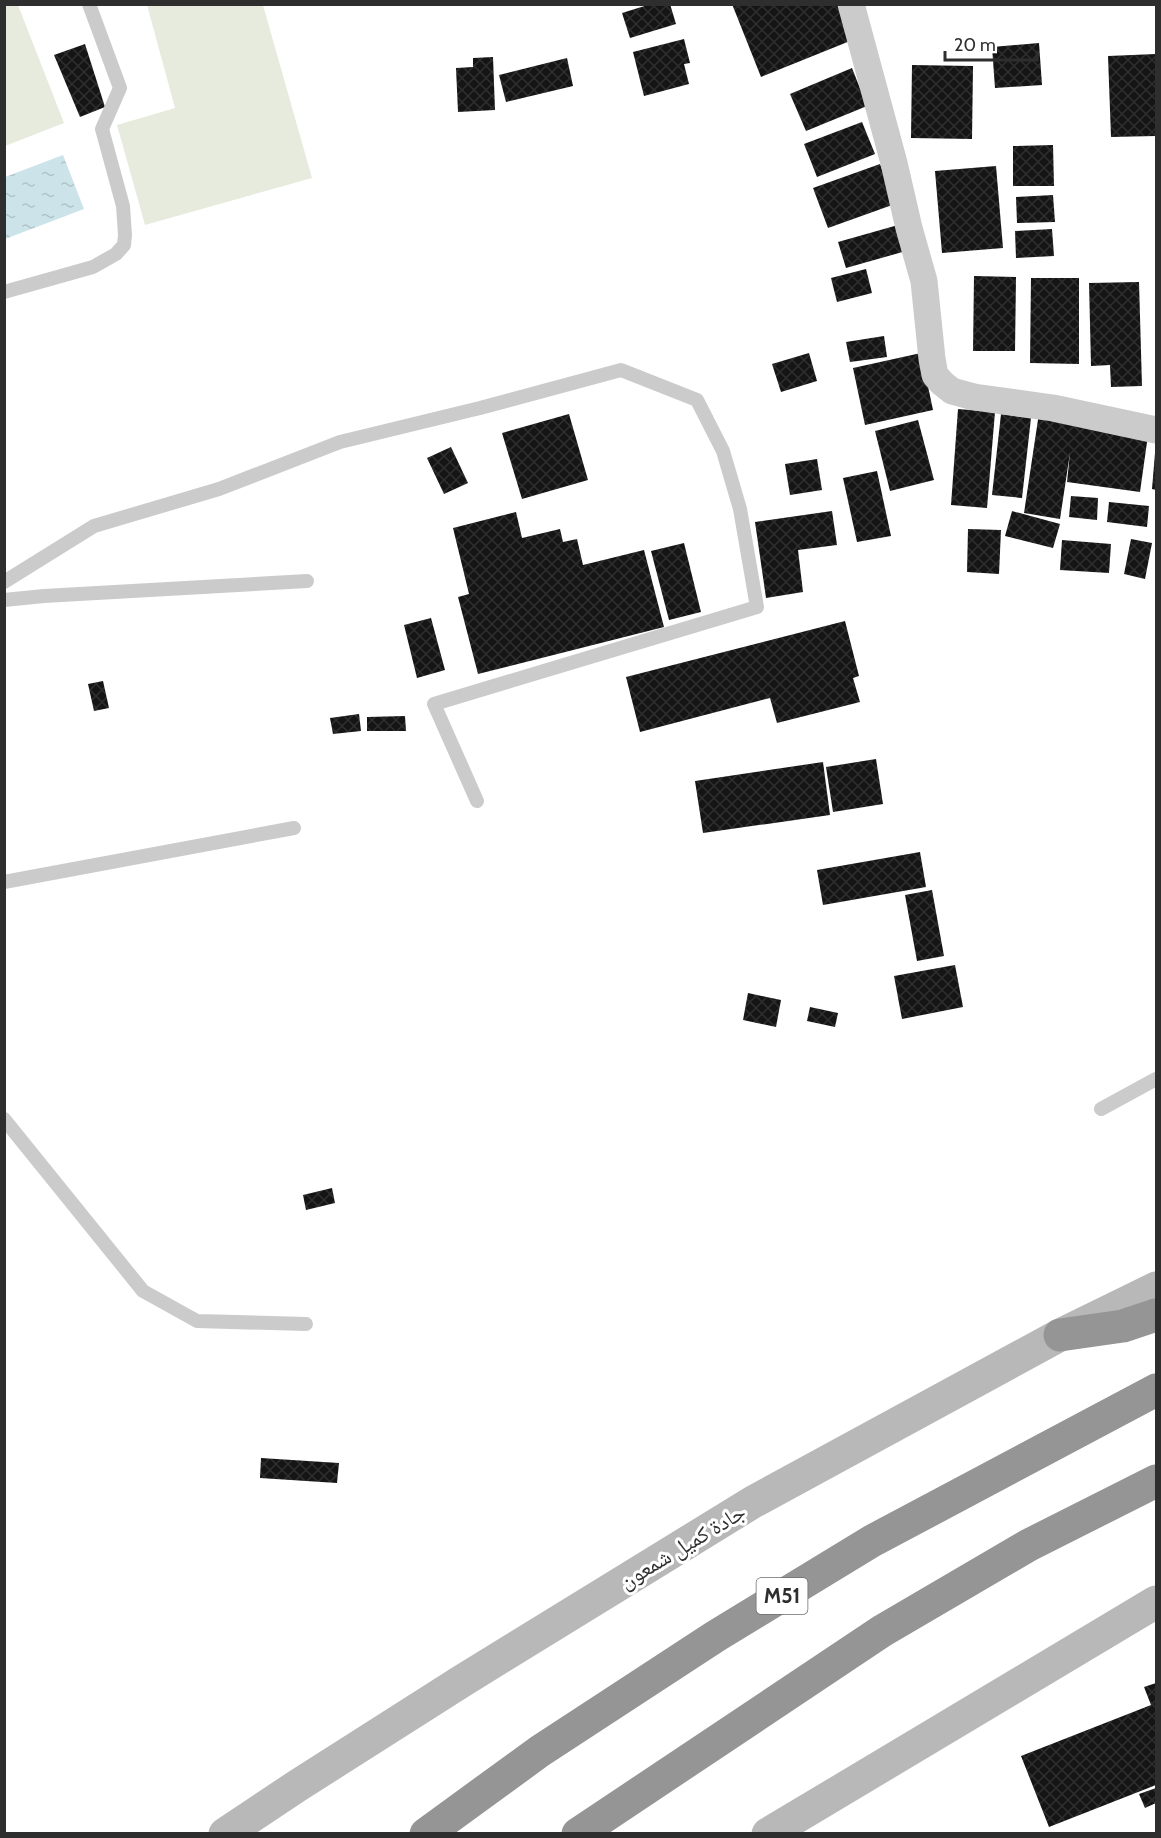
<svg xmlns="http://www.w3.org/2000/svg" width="1161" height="1838" font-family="Cabin,'Noto Naskh Arabic',sans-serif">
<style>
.grass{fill:#e7ebdd}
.water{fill:url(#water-ripples)}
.building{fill:url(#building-cross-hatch)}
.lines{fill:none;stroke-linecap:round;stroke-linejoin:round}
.lane{stroke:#cbcbcb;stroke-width:14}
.street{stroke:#cbcbcb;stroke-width:27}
.secondary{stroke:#b8b8b8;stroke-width:33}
.highway{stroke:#959595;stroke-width:33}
.labels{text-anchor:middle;stroke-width:6;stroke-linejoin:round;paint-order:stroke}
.shield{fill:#fff;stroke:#6d6d6d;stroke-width:1.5}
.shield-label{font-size:21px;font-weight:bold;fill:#2e2e2e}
.street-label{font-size:22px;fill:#2e2e2e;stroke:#fff}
</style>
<defs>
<pattern id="water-ripples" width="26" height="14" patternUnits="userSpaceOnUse" patternTransform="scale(1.5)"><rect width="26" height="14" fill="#cbe3e9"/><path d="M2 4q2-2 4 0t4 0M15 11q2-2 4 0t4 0" fill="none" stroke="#afc3c8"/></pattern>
<pattern id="building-cross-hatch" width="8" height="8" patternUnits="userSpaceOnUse" patternTransform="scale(1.5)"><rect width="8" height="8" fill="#151515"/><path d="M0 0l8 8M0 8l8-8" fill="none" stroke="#2f2f2f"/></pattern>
</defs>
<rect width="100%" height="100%" fill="#fff"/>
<!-- grass -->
<g class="grass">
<path d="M5 4 18 5 64 123 5 146Z"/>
<path d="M147 5H263L312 178 145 225 117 125 175 108Z"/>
</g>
<!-- water -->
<path class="water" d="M63 155 84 209 5 239V177Z"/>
<!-- building -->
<g class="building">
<path d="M651 4H670L676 24 630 38 622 13Z"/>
<path d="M732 4H841L855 39 761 77Z"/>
<path d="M684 39 690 63 684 64 689 84 644 96 633 52Z"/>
<path d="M1039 43 1042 85 995 88 992 47Z"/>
<path d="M85 44 105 107 80 117 54 55Z"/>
<path d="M1156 54V136L1111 137 1108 56Z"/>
<path d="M493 57 495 110 458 112 456 68 473 67V58Z"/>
<path d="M567 58 573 86 506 102 499 75Z"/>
<path d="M912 65 973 66 972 139 911 138Z"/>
<path d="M852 68 867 106 806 131 790 94Z"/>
<path d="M862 122 875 154 817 177 804 144Z"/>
<path d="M1053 145 1054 186H1013V146Z"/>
<path d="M880 164 895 204 828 228 813 188Z"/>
<path d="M996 166 1003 248 942 253 935 171Z"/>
<path d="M1053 195 1055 222 1017 223 1016 197Z"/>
<path d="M898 225 906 251 846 268 838 242Z"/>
<path d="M1052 229 1054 256 1016 258 1015 231Z"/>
<path d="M866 269 872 293 837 302 831 278Z"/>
<path d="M974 276 1016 277 1015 351H973Z"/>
<path d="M1031 278H1079V364L1030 363Z"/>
<path d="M1139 282 1142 386 1111 387 1110 365 1091 366 1089 283Z"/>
<path d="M884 336 887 357 850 362 846 342Z"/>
<path d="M809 353 817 381 781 392 772 364Z"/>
<path d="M921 353 933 410 865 425 853 368Z"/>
<path d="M958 409 995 412 987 508 951 505Z"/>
<path d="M1039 413 1148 435 1140 492 1067 482 1070 453 1060 519 1024 513Z"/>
<path d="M569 414 588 480 522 499 502 433Z"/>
<path d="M1001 414 1031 418 1022 498 992 495Z"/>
<path d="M918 420 934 480 890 491 875 431Z"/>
<path d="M451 447 468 483 444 494 427 458Z"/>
<path d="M1155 453H1156V490L1152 489Z"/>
<path d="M817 459 822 490 790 495 785 464Z"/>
<path d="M877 471 891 536 857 542 843 478Z"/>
<path d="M1071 496 1098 498 1097 520 1069 517Z"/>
<path d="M1109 502 1149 506 1147 527 1107 522Z"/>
<path d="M832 511 837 545 798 550 803 592 766 598 755 522Z"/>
<path d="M1012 511 1060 524 1053 548 1005 536Z"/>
<path d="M516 512 522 538 560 529 563 542 577 539 583 565 644 550 664 627 478 674 458 597 469 594 453 528Z"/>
<path d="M968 529 1001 530 999 574 967 572Z"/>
<path d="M1131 539 1152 543 1145 579 1124 574Z"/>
<path d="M1062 540 1111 544 1109 573 1060 570Z"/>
<path d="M684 543 701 612 669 620 651 551Z"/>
<path d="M431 618 445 670 417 678 404 625Z"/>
<path d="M845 621 859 676 853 678 860 702 777 723 770 698 640 732 626 677Z"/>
<path d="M103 681 109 708 94 711 88 684Z"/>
<path d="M359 714 361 731 333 734 330 718Z"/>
<path d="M405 716 406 731H367V717Z"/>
<path d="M876 759 883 804 833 812 826 767Z"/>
<path d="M823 762 830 815 703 833 695 781Z"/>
<path d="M920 852 926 887 823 905 817 870Z"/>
<path d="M932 890 944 956 917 961 905 895Z"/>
<path d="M955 965 963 1007 902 1019 894 976Z"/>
<path d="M748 993 781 1000 776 1027 743 1020Z"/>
<path d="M810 1007 838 1013 835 1027 807 1021Z"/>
<path d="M332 1188 335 1203 306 1210 303 1195Z"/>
<path d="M261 1458 339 1463 337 1483 260 1478Z"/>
<path d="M1156 1683V1785L1049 1827 1021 1756 1151 1705 1144 1687Z"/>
<path d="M1156 1788V1803L1145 1808 1139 1794Z"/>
</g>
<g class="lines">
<!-- lane -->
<g class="lane">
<path d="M4 292 93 267 116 254 124 245 125 235 123 206 102 129 120 88 89 4"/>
<path d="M4 582 94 526 219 489 340 442 480 408 621 370 697 400 723 451 740 509 757 607 434 704 477 801"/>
<path d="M4 600 44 596 307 581"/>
<path d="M4 882 294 828"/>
<path d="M1101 1109 1156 1079"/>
<path d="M4 1119 143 1291 197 1321 306 1324"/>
</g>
<!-- street -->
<path class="street" d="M851 4 894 163 909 228 924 281 932 359 935 375 942 383 952 391 974 397 1053 408 1156 430"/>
<!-- secondary -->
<g class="secondary">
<path d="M225 1834 297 1786 462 1681 753 1502 1060 1335 1156 1288"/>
<path d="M768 1834 1156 1602"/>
</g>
<!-- highway -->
<g class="highway">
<path d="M1060 1335 1123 1326 1156 1315"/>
<path d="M426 1834 540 1751 716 1636 872 1541 1156 1390"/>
<path d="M578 1834 882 1631 1029 1545 1156 1481"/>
</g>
</g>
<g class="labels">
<!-- shield labels -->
<rect class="shield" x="756.5" y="1578" width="51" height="36" rx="4.5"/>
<g class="shield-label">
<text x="782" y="1603">M51</text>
</g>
<!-- street labels -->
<g class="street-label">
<text transform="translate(682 1546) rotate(-31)" y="8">جادة كميل شمعون</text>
</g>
</g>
<!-- border -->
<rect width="1161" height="1838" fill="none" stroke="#2e2e2e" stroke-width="12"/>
<!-- scale -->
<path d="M945 51v9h92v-9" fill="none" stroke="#2e2e2e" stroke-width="3"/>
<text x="954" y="51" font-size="18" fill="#2e2e2e" stroke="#ffffff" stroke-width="4.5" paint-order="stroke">20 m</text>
</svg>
